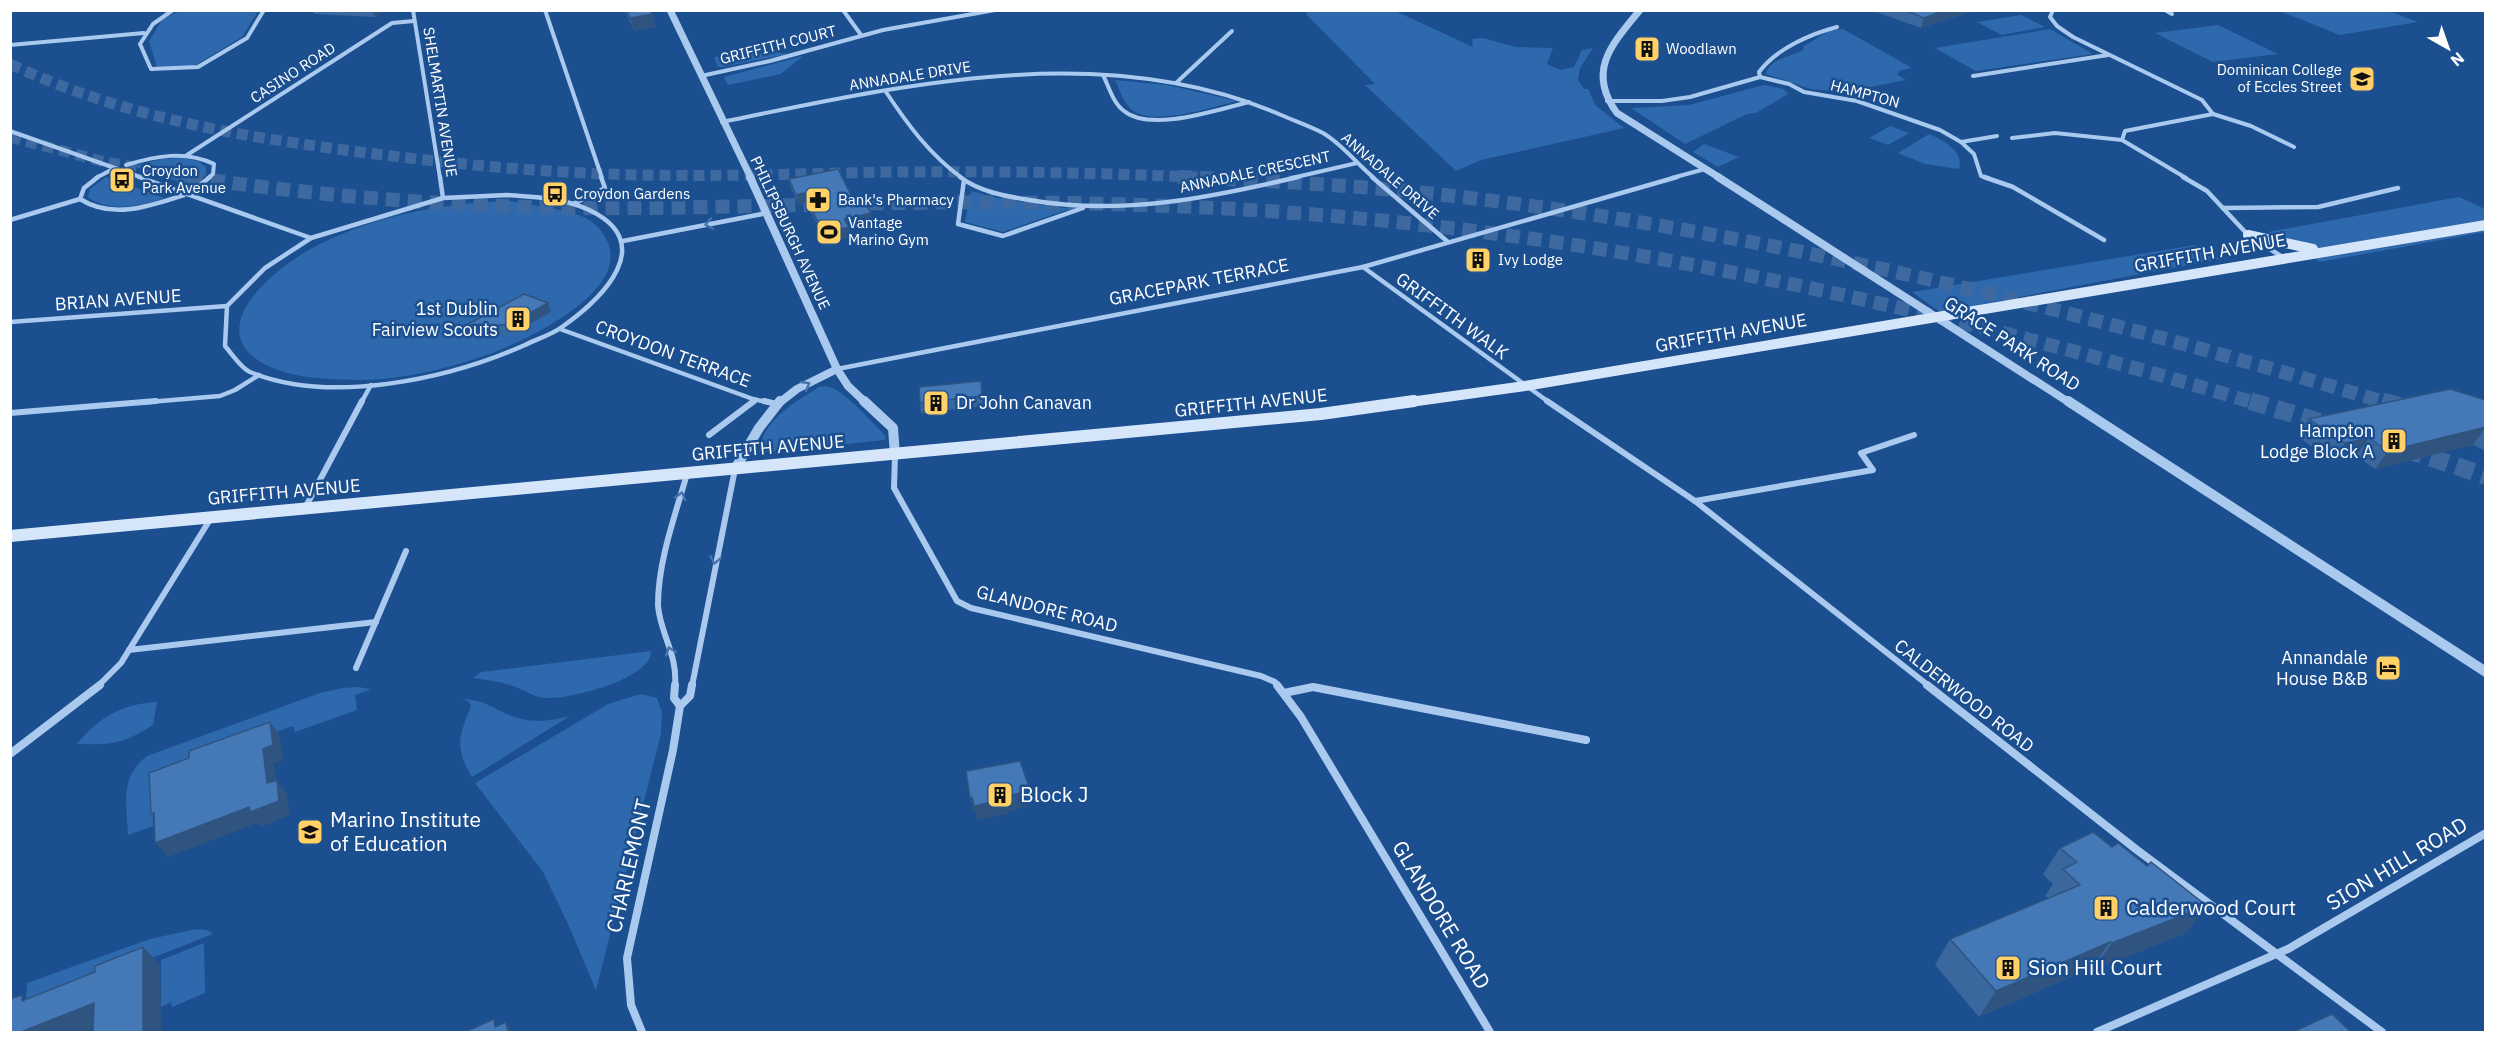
<svg xmlns="http://www.w3.org/2000/svg" width="2496" height="1043" font-family="'IBM Plex Sans',sans-serif">
<style>
.green{fill:#2e69ad}
.lines{fill:none;stroke-linecap:round;stroke-linejoin:round}
.motorway-tunnel-far2{stroke:#3d69a0;stroke-width:11;stroke-dasharray:11 6;stroke-linecap:butt}
.motorway-tunnel-far1{stroke:#3d69a0;stroke-width:14;stroke-dasharray:14 8;stroke-linecap:butt}
.motorway-tunnel{stroke:#3d69a0;stroke-width:18;stroke-dasharray:18 9;stroke-linecap:butt}
.minor-far3{stroke:#a9c9ee;stroke-width:4}
.minor-far2{stroke:#a9c9ee;stroke-width:4.5}
.minor-far1{stroke:#a9c9ee;stroke-width:6}
.minor{stroke:#a9c9ee;stroke-width:8}
.tertiary-far2{stroke:#a9c9ee;stroke-width:7}
.tertiary-far1{stroke:#a9c9ee;stroke-width:8}
.tertiary{stroke:#a9c9ee;stroke-width:10}
.secondary-far1{stroke:#d6e6fa;stroke-width:10}
.secondary{stroke:#d6e6fa;stroke-width:12}
.wall{fill:#3a679d}
.shaded-wall{fill:#305480}
.building{fill:#4478b7;stroke:#305480;stroke-width:1.5}
.oneway{stroke:#4674ac}
.labels{text-anchor:middle;stroke-width:5;stroke-linejoin:round;paint-order:stroke}
.far-street-label{font-size:15px;fill:#fff;stroke:#1b4f8f}
.far-poi-label{font-size:15px;fill:#fff;stroke:#1b4f8f;text-anchor:start}
.street-label{font-size:18px;fill:#fff;stroke:#1b4f8f}
.poi-label{font-size:18px;fill:#fff;stroke:#1b4f8f;text-anchor:end}
.near-poi-label{font-size:21px;fill:#fff;stroke:#1b4f8f;text-anchor:start}
.near-street-label{font-size:21px;fill:#fff;stroke:#1b4f8f}
</style>
<rect width="100%" height="100%" fill="#1b4f8f"/>
<!-- green -->
<g class="green">
<path d="M1315 10 1395 11 1473 47 1472 39 1483 38 1516 47 1553 48 1547 64 1560 70 1574 67 1582 50 1593 48 1580 68 1578 80 1584 89H1588L1596 106 1624 128 1481 160 1456 171 1365 85 1375 84 1306 14 1307 12Z"/>
<path d="M179 11H258L242 37 194 66 157 67 149 41 162 20Z"/>
<path d="M2280 11H2389L2418 22 2340 35Z"/>
<path d="M2021 15 2045 27 2002 35 1977 22Z"/>
<path d="M2218 25 2278 54 2213 62 2155 33Z"/>
<path d="M1843 29 1912 68 1901 70 1897 74 1906 80 1844 92 1811 89 1766 74C1768 60 1792 56 1803 50L1804 46 1829 31Z"/>
<path d="M2050 29 2093 54 1976 71 1935 48Z"/>
<path d="M775 52 788 54 723 67H718L714 57Z"/>
<path d="M803 56 781 74 728 85 724 77Z"/>
<path d="M1115 80 1167 85 1238 101C1212 107 1159 125 1135 112 1124 106 1120 90 1115 80Z"/>
<path d="M1764 85 1784 89 1788 94 1756 113 1747 114 1685 144 1631 108 1689 105Z"/>
<path d="M1890 126 1909 133 1888 145 1869 138Z"/>
<path d="M1929 134C1943 140 1964 151 1959 169L1925 164 1898 153Z"/>
<path d="M1704 144 1739 157 1718 167 1693 152Z"/>
<path d="M183 158 198 161 206 167V175L192 186 133 166 162 159Z"/>
<path d="M106 177 164 198C142 206 108 213 88 197L90 189Z"/>
<path d="M971 191 1002 199 1070 209 1003 232 965 222Z"/>
<path d="M2459 197 2485 209V232L2320 262 2268 232Z"/>
<path d="M510 201C533 206 559 208 581 216 595 221 607 235 610 249 620 297 522 342 487 355 447 369 400 380 358 380 328 379 295 379 268 366 199 332 271 271 309 250 370 216 441 203 510 201Z"/>
<path d="M2195 245 2220 259 1940 312 1912 292Z"/>
<path d="M826 386C844 389 869 420 883 433L886 437 885 440 759 453C761 421 795 402 819 387Z"/>
<path d="M651 651C652 679 570 699 548 698 536 698 528 692 518 688 503 682 489 680 473 678L481 672Z"/>
<path d="M358 687 371 689 355 695 357 710 295 732 293 726 152 777 153 826 128 835C127 804 119 777 147 756L320 693 343 688Z"/>
<path d="M641 694 657 698 662 712 661 734 596 990 568 924 543 872 475 783 608 704Z"/>
<path d="M463 699C490 700 500 715 522 719 538 723 554 720 570 716L472 777C454 747 459 736 471 706L469 702Z"/>
<path d="M157 702 153 725C123 744 112 745 77 744 99 717 122 704 157 702Z"/>
<path d="M196 929 207 930 213 934 35 1004 26 1001 27 983 150 939Z"/>
<path d="M204 943 205 993 172 1007 171 1002 161 1007V960Z"/>
</g>
<g class="lines">
<!-- motorway-tunnel-far2 -->
<g class="motorway-tunnel-far2">
<path d="M10 64C121 116 231 135 352 151 437 162 522 171 607 174 705 178 803 173 901 172 1005 171 1109 173 1212 178"/>
<path d="M10 137 105 162 199 178"/>
</g>
<!-- motorway-tunnel-far1 -->
<g class="motorway-tunnel-far1">
<path d="M189 177C317 196 446 206 576 208 688 209 800 204 911 203 1006 201 1101 203 1195 207 1555 223 1910 299 2255 403"/>
<path d="M1178 177C1254 180 1331 184 1407 191 1740 225 2067 306 2387 403"/>
</g>
<!-- motorway-tunnel -->
<g class="motorway-tunnel">
<path d="M2250 401 2333 426"/>
<path d="M2382 401 2411 410"/>
<path d="M2405 449 2486 476"/>
</g>
<!-- minor-far3 -->
<g class="minor-far3">
<path d="M173 10 153 24 140 44 151 69 198 67 247 38 264 10"/>
<path d="M413 10 440 178"/>
<path d="M545 10 602 178"/>
<path d="M843 10 861 35"/>
<path d="M2053 10 2050 17 2057 26 2073 37 2202 100 2213 114 2125 131 2122 140"/>
<path d="M2165 10 2172 14"/>
<path d="M10 45 144 33"/>
<path d="M1103 75C1109 87 1113 103 1124 111 1151 133 1219 109 1249 102"/>
<path d="M701 76 770 61 883 30 995 10"/>
<path d="M1973 76 2108 55"/>
<path d="M1760 77 1789 84 1804 92 1857 101 1940 130 1961 142 1974 154 1981 176 1988 178"/>
<path d="M1176 83 1232 31"/>
<path d="M886 92C908 125 930 155 962 178"/>
<path d="M1607 101H1662L1690 97 1760 77 1759 72C1776 49 1810 34 1837 27"/>
<path d="M2213 114 2251 126 2294 147"/>
<path d="M722 122C903 85 1104 38 1281 115 1295 121 1310 126 1323 133 1342 144 1357 164 1374 178"/>
<path d="M10 131 143 178"/>
<path d="M2012 138 2055 133 2122 140 2186 178"/>
<path d="M1961 142 1997 136"/>
<path d="M187 155 392 23 414 21"/>
<path d="M126 165C156 156 185 150 214 164L213 174 208 178"/>
<path d="M96 178 113 169"/>
<path d="M1292 178 1357 163"/>
<path d="M1672 178 1705 169"/>
</g>
<!-- minor-far2 -->
<g class="minor-far2">
<path d="M139 177 311 238"/>
<path d="M440 177 443 198"/>
<path d="M960 177C980 192 1005 196 1029 200 1120 216 1209 198 1298 177"/>
<path d="M1372 177 1448 242"/>
<path d="M1984 177 2013 187 2104 240"/>
<path d="M2183 177 2207 191 2248 235 2284 258"/>
<path d="M964 180 958 224 1003 236 1083 208"/>
<path d="M195 189 210 177"/>
<path d="M507 195C534 197 563 198 587 209 660 242 603 298 562 327 551 335 537 339 525 345 448 379 331 405 250 372 241 368 232 354 225 346L227 306 265 268 311 238 443 198Z"/>
<path d="M80 199C113 220 150 206 184 195"/>
<path d="M80 199 84 188 98 177"/>
<path d="M575 203 605 188 601 177"/>
<path d="M2223 208 2318 207 2398 188"/>
<path d="M10 220 80 199"/>
<path d="M623 241 767 213"/>
<path d="M1363 267 1550 403"/>
<path d="M10 322 227 306"/>
<path d="M560 329 753 399 771 403"/>
<path d="M837 369 1363 267 1677 177"/>
<path d="M137 403 220 396 235 390 259 375"/>
<path d="M361 403 371 385"/>
<path d="M752 403 756 400"/>
</g>
<!-- minor-far1 -->
<g class="minor-far1">
<path d="M764 401 777 404"/>
<path d="M1547 401 1695 501 1929 686"/>
<path d="M10 413 156 401"/>
<path d="M709 435 754 401"/>
<path d="M895 455 894 488 957 601 971 608 1261 676 1275 682 1278 686"/>
<path d="M1695 501 1873 470 1861 453 1914 435"/>
<path d="M305 508 362 401"/>
<path d="M129 650 376 622"/>
<path d="M356 668 406 551"/>
<path d="M98 686 121 663 211 518"/>
<path d="M675 686C678 654 659 631 658 605 658 561 675 516 687 474"/>
<path d="M692 686 735 469"/>
</g>
<!-- minor -->
<g class="minor">
<path d="M675 685 674 698 680 706"/>
<path d="M1277 685 1301 717 1490 1032"/>
<path d="M1927 685 2137 850 2382 1032"/>
<path d="M1284 693 1313 687 1586 740"/>
<path d="M10 754 100 685"/>
<path d="M642 1032 631 1005 627 958 673 750 680 706 690 696 692 685"/>
<path d="M2097 1032 2288 949 2486 833"/>
</g>
<!-- tertiary-far2 -->
<g class="tertiary-far2">
<path d="M670 10 751 178"/>
<path d="M1640 10C1612 44 1586 71 1617 113L1720 178"/>
</g>
<!-- tertiary-far1 -->
<g class="tertiary-far1">
<path d="M750 177 837 369 848 386 866 403"/>
<path d="M1718 177 2070 403"/>
<path d="M779 403 797 389 837 369"/>
</g>
<!-- tertiary -->
<g class="tertiary">
<path d="M864 401 893 428 895 455"/>
<path d="M2068 401 2486 672"/>
<path d="M735 469 759 428 780 401"/>
</g>
<!-- secondary-far1 -->
<g class="secondary-far1">
<path d="M2248 235 2313 249"/>
<path d="M1403 403 1525 386 2486 225"/>
</g>
<!-- secondary -->
<path class="secondary" d="M10 536 1321 414 1414 401"/>
</g>
<!-- wall -->
<g class="wall">
<path d="M313 10H386L375 17 314 14Z"/>
<path d="M625 10 652 14 656 27 634 31Z"/>
<path d="M1876 10H1976L1921 28 1876 12Z"/>
<path d="M789 179 853 199 871 213 872 222 849 227 851 236 826 242 806 202 799 204 791 188Z"/>
<path d="M551 312 514 333 463 338 459 329Z"/>
<path d="M981 381 984 406 921 413 920 403Z"/>
<path d="M2486 400V451L2473 445 2375 469 2356 456 2333 461 2298 437 2309 419Z"/>
<path d="M2060 848 2186 933 2093 970 2091 968 1979 1017 1935 965 1950 939 2048 898 2045 896 2053 884 2043 874Z"/>
</g>
<!-- shaded-wall -->
<g class="shaded-wall">
<path d="M372 10H386L375 17Z"/>
<path d="M1946 10H1976L1921 28 1924 18Z"/>
<path d="M652 14 656 27 634 31 630 18Z"/>
<path d="M804 193 806 202 799 204 796 195Z"/>
<path d="M871 213 872 222 846 228 844 219Z"/>
<path d="M849 227 851 236 826 242 823 233Z"/>
<path d="M548 303 551 312 514 333 510 324Z"/>
<path d="M2486 427 2473 445 2375 469 2388 451Z"/>
<path d="M2369 438 2356 456 2333 461 2345 443Z"/>
<path d="M270 722 280 736 283 760 274 764 278 798 267 783 263 749Z"/>
<path d="M277 780 287 794 290 815 261 827 257 823 168 857 155 843Z"/>
<path d="M1030 790 1032 804 1008 812 1005 797Z"/>
<path d="M972 797 1006 799 1008 814 977 820 975 812H973L970 798Z"/>
<path d="M2207 906 2186 933 2093 970 2112 943Z"/>
<path d="M2110 942 2091 968 1979 1017 1996 991Z"/>
<path d="M143 947 160 965 161 1032H143Z"/>
<path d="M94 1003 113 1021 85 1032H21Z"/>
<path d="M506 1022 513 1032H508Z"/>
</g>
<!-- building -->
<g class="building">
<path d="M627 10H650L652 14 630 18Z"/>
<path d="M1905 10H1946L1924 18Z"/>
<path d="M838 169 853 199 862 197 871 213 844 219 849 227 823 233 804 193 796 195 789 179Z"/>
<path d="M524 294 548 303 510 324 459 329Z"/>
<path d="M981 381 982 396 920 403 919 387Z"/>
<path d="M2450 389 2486 400V427L2388 451 2369 438 2345 443 2309 419Z"/>
<path d="M270 722 273 745 263 749 267 783 277 780 279 801 250 812 249 807 155 843 154 813 151 814 149 773 189 758V751Z"/>
<path d="M1020 761 1030 790 1005 797 1006 799 974 806 972 797 970 798 966 771Z"/>
<path d="M2093 832 2112 847 2118 843 2147 866 2151 862 2207 906 2112 943 2110 942 1996 991 1950 939 2080 885 2063 869 2077 862 2060 848Z"/>
<path d="M143 947V1032H93L94 1003 21 1032H10V999L22 995V1001L95 972V966Z"/>
<path d="M2332 1014 2351 1032H2293Z"/>
<path d="M494 1019 495 1027 506 1022 508 1032H465Z"/>
</g>
<!-- one-way arrows -->
<defs><path id="oneway-chevron" d="M-2-3.5L2.5 0L-2 3.5" fill="none" stroke-width="1.6" stroke-linecap="round" stroke-linejoin="round" transform="scale(1.5)"/></defs>
<g class="oneway">
<use href="#oneway-chevron" transform="translate(709 224) rotate(169)"/>
<use href="#oneway-chevron" transform="translate(806 385) rotate(-30)"/>
<use href="#oneway-chevron" transform="translate(681 496) rotate(-75)"/>
<use href="#oneway-chevron" transform="translate(715 560) rotate(101)"/>
<use href="#oneway-chevron" transform="translate(670 651) rotate(-110)"/>
</g>
<!-- icons -->
<defs>
<g id="building-square" transform="scale(1.35)"><rect x="-9" y="-9" width="18" height="18" rx="4" fill="#ffd166" stroke="#1b4f8f"/><path d="M-4-6H4V6H1V3H-1V6H-4ZM-2.5-4.3h1.7v1.8h-1.7ZM.8-4.3h1.7v1.8H.8ZM-2.5-1h1.7V.8h-1.7ZM.8-1h1.7V.8H.8Z" fill="#111"/></g>
<g id="school-square" transform="scale(1.35)"><rect x="-9" y="-9" width="18" height="18" rx="4" fill="#ffd166" stroke="#1b4f8f"/><path d="M0-5L7-2L0 1L-7-2ZM-4 1L0 2.5L4 1V4Q0 6-4 4Z" fill="#111"/></g>
<g id="bus-square" transform="scale(1.35)"><rect x="-9" y="-9" width="18" height="18" rx="4" fill="#ffd166" stroke="#1b4f8f"/><path d="M-5-6H5V4H4V6H2V4H-2V6H-4V4H-5ZM-3.5-4V0h7V-4ZM-3.5 1.2v1.5H-2V1.2ZM2 1.2v1.5H3.5V1.2Z" fill="#111"/></g>
<g id="pharmacy-square" transform="scale(1.35)"><rect x="-9" y="-9" width="18" height="18" rx="4" fill="#ffd166" stroke="#1b4f8f"/><path d="M-2-6h4v4h4v4h-4v4h-4v-4h-4v-4h4Z" fill="#111"/></g>
<g id="stadium-square" transform="scale(1.35)"><rect x="-9" y="-9" width="18" height="18" rx="4" fill="#ffd166" stroke="#1b4f8f"/><path d="M0-5a6.5 5 0 1 0 0 10a6.5 5 0 1 0 0-10ZM-3.5-1.8h7v3.6h-7Z" fill="#111"/></g>
<g id="hotel-square" transform="scale(1.35)"><rect x="-9" y="-9" width="18" height="18" rx="4" fill="#ffd166" stroke="#1b4f8f"/><path d="M-6-4.5h1.5V1H6V5H4.5V3h-9V5H-6ZM-4 0a1.8 1.8 0 1 1 3.6 0ZM.5 0V-2.5h3Q6-2.5 6 0Z" fill="#111"/></g>
<g id="university-square" transform="scale(1.35)"><rect x="-9" y="-9" width="18" height="18" rx="4" fill="#ffd166" stroke="#1b4f8f"/><path d="M0-5L7-2L0 1L-7-2ZM-4 1L0 2.5L4 1V4Q0 6-4 4Z" fill="#111"/></g>
</defs>
<g fill-rule="evenodd">
<use href="#building-square" x="1647" y="49"/>
<use href="#school-square" x="2362" y="79"/>
<use href="#bus-square" x="122" y="180"/>
<use href="#bus-square" x="555" y="194"/>
<use href="#pharmacy-square" x="818" y="200"/>
<use href="#stadium-square" x="829" y="232"/>
<use href="#building-square" x="1478" y="260"/>
<use href="#building-square" x="518" y="319"/>
<use href="#building-square" x="936" y="403"/>
<use href="#building-square" x="2394" y="441"/>
<use href="#hotel-square" x="2388" y="668"/>
<use href="#building-square" x="1000" y="795"/>
<use href="#university-square" x="310" y="832"/>
<use href="#building-square" x="2106" y="908"/>
<use href="#building-square" x="2008" y="968"/>
</g>
<g class="labels">
<!-- far-street labels -->
<g class="far-street-label">
<text transform="translate(778 45) rotate(-14)" y="5">GRIFFITH COURT</text>
<text transform="translate(293 73) rotate(-33)" y="5">CASINO ROAD</text>
<text transform="translate(910 76) rotate(-9)" y="5">ANNADALE DRIVE</text>
<text transform="translate(1865 94) rotate(15)" y="5">HAMPTON</text>
<text transform="translate(440 102) rotate(81)" y="5">SHELMARTIN AVENUE</text>
<text transform="translate(1255 172) rotate(-12)" y="5">ANNADALE CRESCENT</text>
<text transform="translate(1390 176) rotate(41)" y="5">ANNADALE DRIVE</text>
<text transform="translate(790 233) rotate(65)" y="5">PHILIPSBURGH AVENUE</text>
</g>
<!-- far-poi labels -->
<g class="far-poi-label">
<text x="1666" y="54">Woodlawn</text>
<text x="2342" y="75" text-anchor="end">Dominican College<tspan x="2342" dy="17">of Eccles Street</tspan></text>
<text x="142" y="176">Croydon<tspan x="142" dy="17">Park Avenue</tspan></text>
<text x="574" y="199">Croydon Gardens</text>
<text x="838" y="205">Bank's Pharmacy</text>
<text x="848" y="228">Vantage<tspan x="848" dy="17">Marino Gym</tspan></text>
<text x="1498" y="265">Ivy Lodge</text>
</g>
<!-- street labels -->
<g class="street-label">
<text transform="translate(2210 253) rotate(-10)" y="6">GRIFFITH AVENUE</text>
<text transform="translate(1199 282) rotate(-11)" y="6">GRACEPARK TERRACE</text>
<text transform="translate(118 300) rotate(-4)" y="6">BRIAN AVENUE</text>
<text transform="translate(1452 316) rotate(36)" y="6">GRIFFITH WALK</text>
<text transform="translate(1731 333) rotate(-10)" y="6">GRIFFITH AVENUE</text>
<text transform="translate(2012 344) rotate(33)" y="6">GRACE PARK ROAD</text>
<text transform="translate(673 354) rotate(20)" y="6">CROYDON TERRACE</text>
<text transform="translate(1251 403) rotate(-6)" y="6">GRIFFITH AVENUE</text>
<text transform="translate(768 448) rotate(-5)" y="6">GRIFFITH AVENUE</text>
<text transform="translate(284 492) rotate(-5)" y="6">GRIFFITH AVENUE</text>
<text transform="translate(1047 609) rotate(14)" y="6">GLANDORE ROAD</text>
<text transform="translate(1964 696) rotate(38)" y="6">CALDERWOOD ROAD</text>
</g>
<!-- poi labels -->
<g class="poi-label">
<text x="498" y="315">1st Dublin<tspan x="498" dy="21">Fairview Scouts</tspan></text>
<text x="956" y="409" text-anchor="start">Dr John Canavan</text>
<text x="2374" y="437">Hampton<tspan x="2374" dy="21">Lodge Block A</tspan></text>
<text x="2368" y="664">Annandale<tspan x="2368" dy="21">House B&amp;B</tspan></text>
</g>
<!-- near-poi labels -->
<g class="near-poi-label">
<text x="1020" y="802">Block J</text>
<text x="330" y="827">Marino Institute<tspan x="330" dy="24">of Education</tspan></text>
<text x="2126" y="915">Calderwood Court</text>
<text x="2028" y="975">Sion Hill Court</text>
</g>
<!-- near-street labels -->
<g class="near-street-label">
<text transform="translate(2397 864) rotate(-31)" y="7">SION HILL ROAD</text>
<text transform="translate(629 866) rotate(-77)" y="7">CHARLEMONT</text>
<text transform="translate(1441 915) rotate(59)" y="7">GLANDORE ROAD</text>
</g>
</g>
<!-- border -->
<rect width="2496" height="1043" fill="none" stroke="#ffffff" stroke-width="24"/>
<!-- north arrow -->
<g transform="translate(2448 48) rotate(140)" stroke="#1b4f8f" stroke-width="4.5" paint-order="stroke">
<path d="M0-4.5L10 22L0 15L-10 22Z" fill="#ffffff"/>
<text y="-9" font-size="16" font-weight="bold" text-anchor="middle" fill="#ffffff">N</text>
</g>
</svg>
